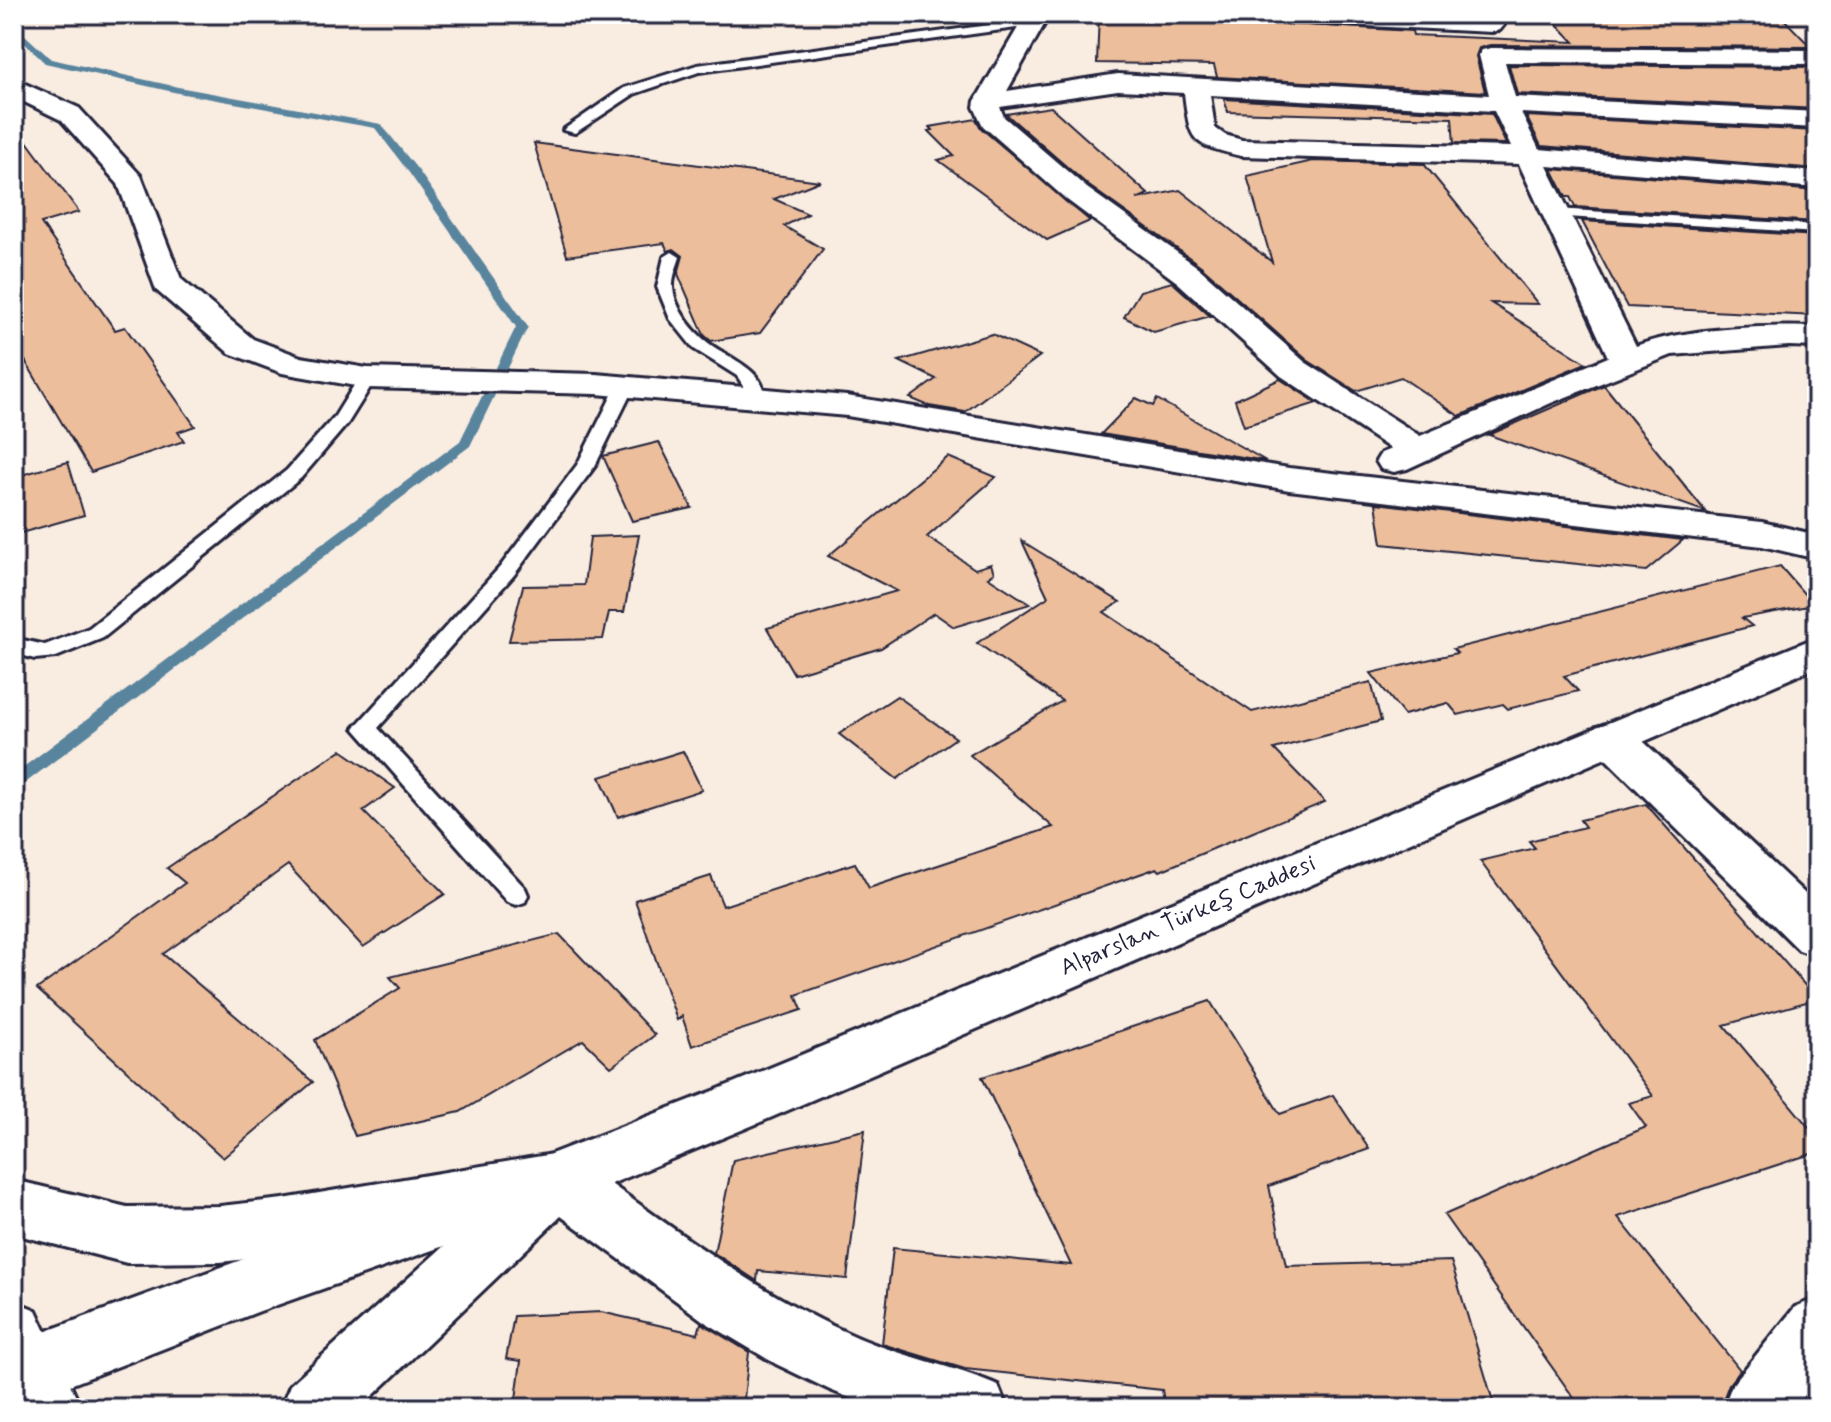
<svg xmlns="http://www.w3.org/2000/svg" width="1831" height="1422" viewBox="0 0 1831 1422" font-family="Mynerve,sans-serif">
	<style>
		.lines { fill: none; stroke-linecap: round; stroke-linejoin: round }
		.stream { fill: #59849d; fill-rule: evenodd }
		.building { fill: #ecbe9c; stroke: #22223b; stroke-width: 2 }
		.lane-casing { stroke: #22223b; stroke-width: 6 }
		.street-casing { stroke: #22223b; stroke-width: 6 }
		.secondary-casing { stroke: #22223b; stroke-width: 6 }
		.highway-casing { stroke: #22223b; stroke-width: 6 }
		.lane { fill: #fff; fill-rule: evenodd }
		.street { fill: #fff; fill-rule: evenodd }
		.secondary { fill: #fff; fill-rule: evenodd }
		.highway { fill: #fff; fill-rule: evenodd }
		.labels { text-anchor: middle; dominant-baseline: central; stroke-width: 7; stroke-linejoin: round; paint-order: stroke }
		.street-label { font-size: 24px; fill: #22223b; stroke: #fff }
	</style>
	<rect width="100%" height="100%" fill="#f9ece1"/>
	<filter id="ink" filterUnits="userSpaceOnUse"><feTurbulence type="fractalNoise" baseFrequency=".0125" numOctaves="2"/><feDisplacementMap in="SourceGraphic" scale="16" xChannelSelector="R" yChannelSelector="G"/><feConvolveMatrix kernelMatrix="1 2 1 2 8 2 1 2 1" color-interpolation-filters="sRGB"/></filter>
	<g filter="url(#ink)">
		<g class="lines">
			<polygon class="stream" points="14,25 51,59 178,87 381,124 418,170 528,327 470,446 20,787 14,789 14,774 460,441 516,327 410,174 375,128 178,93 45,63 14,33"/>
		</g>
		<g class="building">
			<polygon points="1099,14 1185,14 1185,18 1412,31 1413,35 1574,42 1549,16 1779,14 1811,47 1490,45 1479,48 1476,56 1485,92 1217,77 1214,65 1097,63"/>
			<polygon points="1509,65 1817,67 1817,109 1517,94"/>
			<polygon points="1224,99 1492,114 1506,144 1454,143 1452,118 1228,112"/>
			<polygon points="1051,107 1148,194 1137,199 1180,190 1272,262 1247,176 1313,161 1424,164 1538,304 1491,303 1586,363 1459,416 1401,377 1356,391 1307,360 1201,266 1089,186 1006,114"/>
			<polygon points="1526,116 1817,131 1817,169 1541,146"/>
			<polygon points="976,119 981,128 1090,221 1047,240 938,160 954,156 929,131 933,130 930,127"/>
			<polygon points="14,124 79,212 41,223 115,330 125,327 195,426 178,432 184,441 91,472 14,342"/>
			<polygon points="534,143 820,181 774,199 808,214 784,226 823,249 760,333 711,341 704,335 678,274 683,256 674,249 668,251 664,243 567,256"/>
			<polygon points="1552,169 1817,191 1817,222 1575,207 1570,197 1566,197"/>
			<polygon points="1582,221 1817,236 1817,316 1627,307"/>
			<polygon points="1172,282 1210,316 1154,332 1124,317 1140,291"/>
			<polygon points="992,334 1040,356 965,412 929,406 910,398 936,379 899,361"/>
			<polygon points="1280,379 1317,403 1244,426 1235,400"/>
			<polygon points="1604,385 1706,512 1489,435"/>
			<polygon points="1136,398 1153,406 1157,399 1266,461 1101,434"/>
			<polygon points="659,442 692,508 632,521 603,456"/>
			<polygon points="948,457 996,477 927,537 975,569 991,564 994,573 988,577 1030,604 954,627 934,613 881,648 794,674 767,628 897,591 828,556"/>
			<polygon points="68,462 84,515 14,535 14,477"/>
			<polygon points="1376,503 1683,540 1646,571 1382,544"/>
			<polygon points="639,535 624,612 609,612 603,639 509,641 523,586 584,585 590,537"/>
			<polygon points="1022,541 1120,602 1104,612 1252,712 1371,682 1381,721 1274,749 1325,802 1160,871 1157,868 796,995 802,1010 692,1046 682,1016 677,1020 635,900 711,876 723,906 855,863 869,888 1053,827 970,755 1062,701 977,643 1048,597"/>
			<polygon points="1780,566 1814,605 1742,618 1752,626 1564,676 1578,691 1508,709 1503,704 1458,715 1448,703 1404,715 1371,673 1457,653 1453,649"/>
			<polygon points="897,696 956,738 897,779 839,734"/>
			<polygon points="341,750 395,788 363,811 445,894 363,947 288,865 163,954 313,1082 223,1158 37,989 185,883 167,868"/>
			<polygon points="683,751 702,790 618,817 600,777"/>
			<polygon points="1646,804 1817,999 1724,1025 1817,1137 1817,1152 1618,1217 1740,1370 1729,1384 1720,1408 1581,1408 1444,1215 1646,1127 1629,1103 1653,1096 1480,861 1535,848 1529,841 1585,827 1580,820"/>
			<polygon points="559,934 655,1035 611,1067 583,1040 460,1112 355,1136 315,1040 400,988 390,977"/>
			<polygon points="1210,1001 1280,1114 1333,1095 1369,1149 1269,1186 1286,1266 1451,1261 1495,1408 1165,1408 1162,1390 965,1369 882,1344 893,1248 1071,1265 982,1077"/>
			<polygon points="865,1130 847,1279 758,1271 757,1281 714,1253 733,1160"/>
			<polygon points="601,1312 698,1334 701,1323 749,1352 743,1408 537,1408 539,1400 516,1399 521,1361 506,1359 514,1316"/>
		</g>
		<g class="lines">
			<defs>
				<g id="lane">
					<polygon points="1033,19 1039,23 1037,25 699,72 634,94 575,133 563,130 624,88 697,65"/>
					<polygon points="1556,209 1817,225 1817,233 1551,216 1549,213"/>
					<path d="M 672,252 L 680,257 C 677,267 672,277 673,288 C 675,308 691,329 706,341 C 723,356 773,372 762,402 L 750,402 L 745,388 L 737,376 L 694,349 L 670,319 L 657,287 L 664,257 Z"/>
					<polygon points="367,373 376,378 348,423 301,478 103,638 56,657 35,659 14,653 14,638 45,645 89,628 287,470 335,416 361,374"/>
					<polygon points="625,382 634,387 595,466 514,575 378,728 525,888 528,895 525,902 516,905 507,902 354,728 500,567 577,465 616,387"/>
				</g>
				<g id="street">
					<path d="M 1026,14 L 1050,14 L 1007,91 L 1118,74 L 1489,95 L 1479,55 L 1482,50 L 1491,48 L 1817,50 L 1817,64 L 1505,62 L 1515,97 L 1817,112 L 1817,128 L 1521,113 L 1539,149 L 1817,172 L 1817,188 L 1547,166 L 1636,346 C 1683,328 1766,325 1817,327 L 1817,347 L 1789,346 L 1672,355 L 1551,403 L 1407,469 L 1394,472 L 1381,469 L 1376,461 L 1381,453 L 1391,449 L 1281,376 L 1177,282 L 1067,200 L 983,126 L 974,107 L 975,101 ZM 1118,90 L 1184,93 C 1190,144 1192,144 1241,156 L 1519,164 L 1608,357 L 1420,436 L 1305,362 L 1199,268 L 1087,188 L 1004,117 L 1000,107 ZM 1210,95 L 1494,111 L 1511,147 L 1242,140 L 1225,135 L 1215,128 Z"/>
					<polygon points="1252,14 1408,14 1492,18 1500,20 1504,25 1500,30 1492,32 1264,21 1256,19"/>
					<polygon points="14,79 79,108 141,176 181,279 253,339 301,357 367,368 596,374 847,396 1289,468 1762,522 1817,535 1817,559 1762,546 1289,490 847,416 596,394 367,388 282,373 229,353 156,290 118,184 61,120 14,97"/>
					<polygon points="1612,722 1628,727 1817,905 1817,956 1799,950 1596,749 1590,738 1596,727"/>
					<polygon points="1817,1298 1817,1380 1795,1408 1723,1408 1732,1385 1795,1307"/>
				</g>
				<path id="secondary" d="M 1817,637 L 1817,667 L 756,1124 L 611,1184 C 690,1241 769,1299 859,1338 C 904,1357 953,1366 998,1385 L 1007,1408 L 875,1408 L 830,1390 L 776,1364 L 705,1322 L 561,1216 L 360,1408 L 281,1408 L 290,1385 L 444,1246 L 260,1311 L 29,1401 L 14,1395 L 14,1343 L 260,1253 L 455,1187 L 476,1196 L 483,1211 L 501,1195 L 499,1190 L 507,1171 L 716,1090 Z"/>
				<g id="highway">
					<polygon points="559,1153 580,1161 588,1180 580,1199 559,1207 283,1255 220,1262 127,1263 14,1234 14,1180 127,1207 220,1206 283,1199"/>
					<polygon points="14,1301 36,1310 81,1408 16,1408"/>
				</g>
			</defs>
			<use href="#lane" class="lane-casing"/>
			<use href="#street" class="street-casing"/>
			<use href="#secondary" class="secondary-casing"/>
			<use href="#highway" class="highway-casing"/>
			<use href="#lane" class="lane"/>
			<use href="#street" class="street"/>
			<use href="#secondary" class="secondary"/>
			<use href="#highway" class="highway"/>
		</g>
	</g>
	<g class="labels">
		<g class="street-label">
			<text transform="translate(1188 916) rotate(-23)">Alparslan Türkeş Caddesi</text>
		</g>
	</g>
	<rect width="1831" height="1422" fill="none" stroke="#fff" stroke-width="48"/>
	<rect x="24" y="24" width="1783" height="1374" fill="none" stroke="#22223b" stroke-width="3" filter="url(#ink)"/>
</svg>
